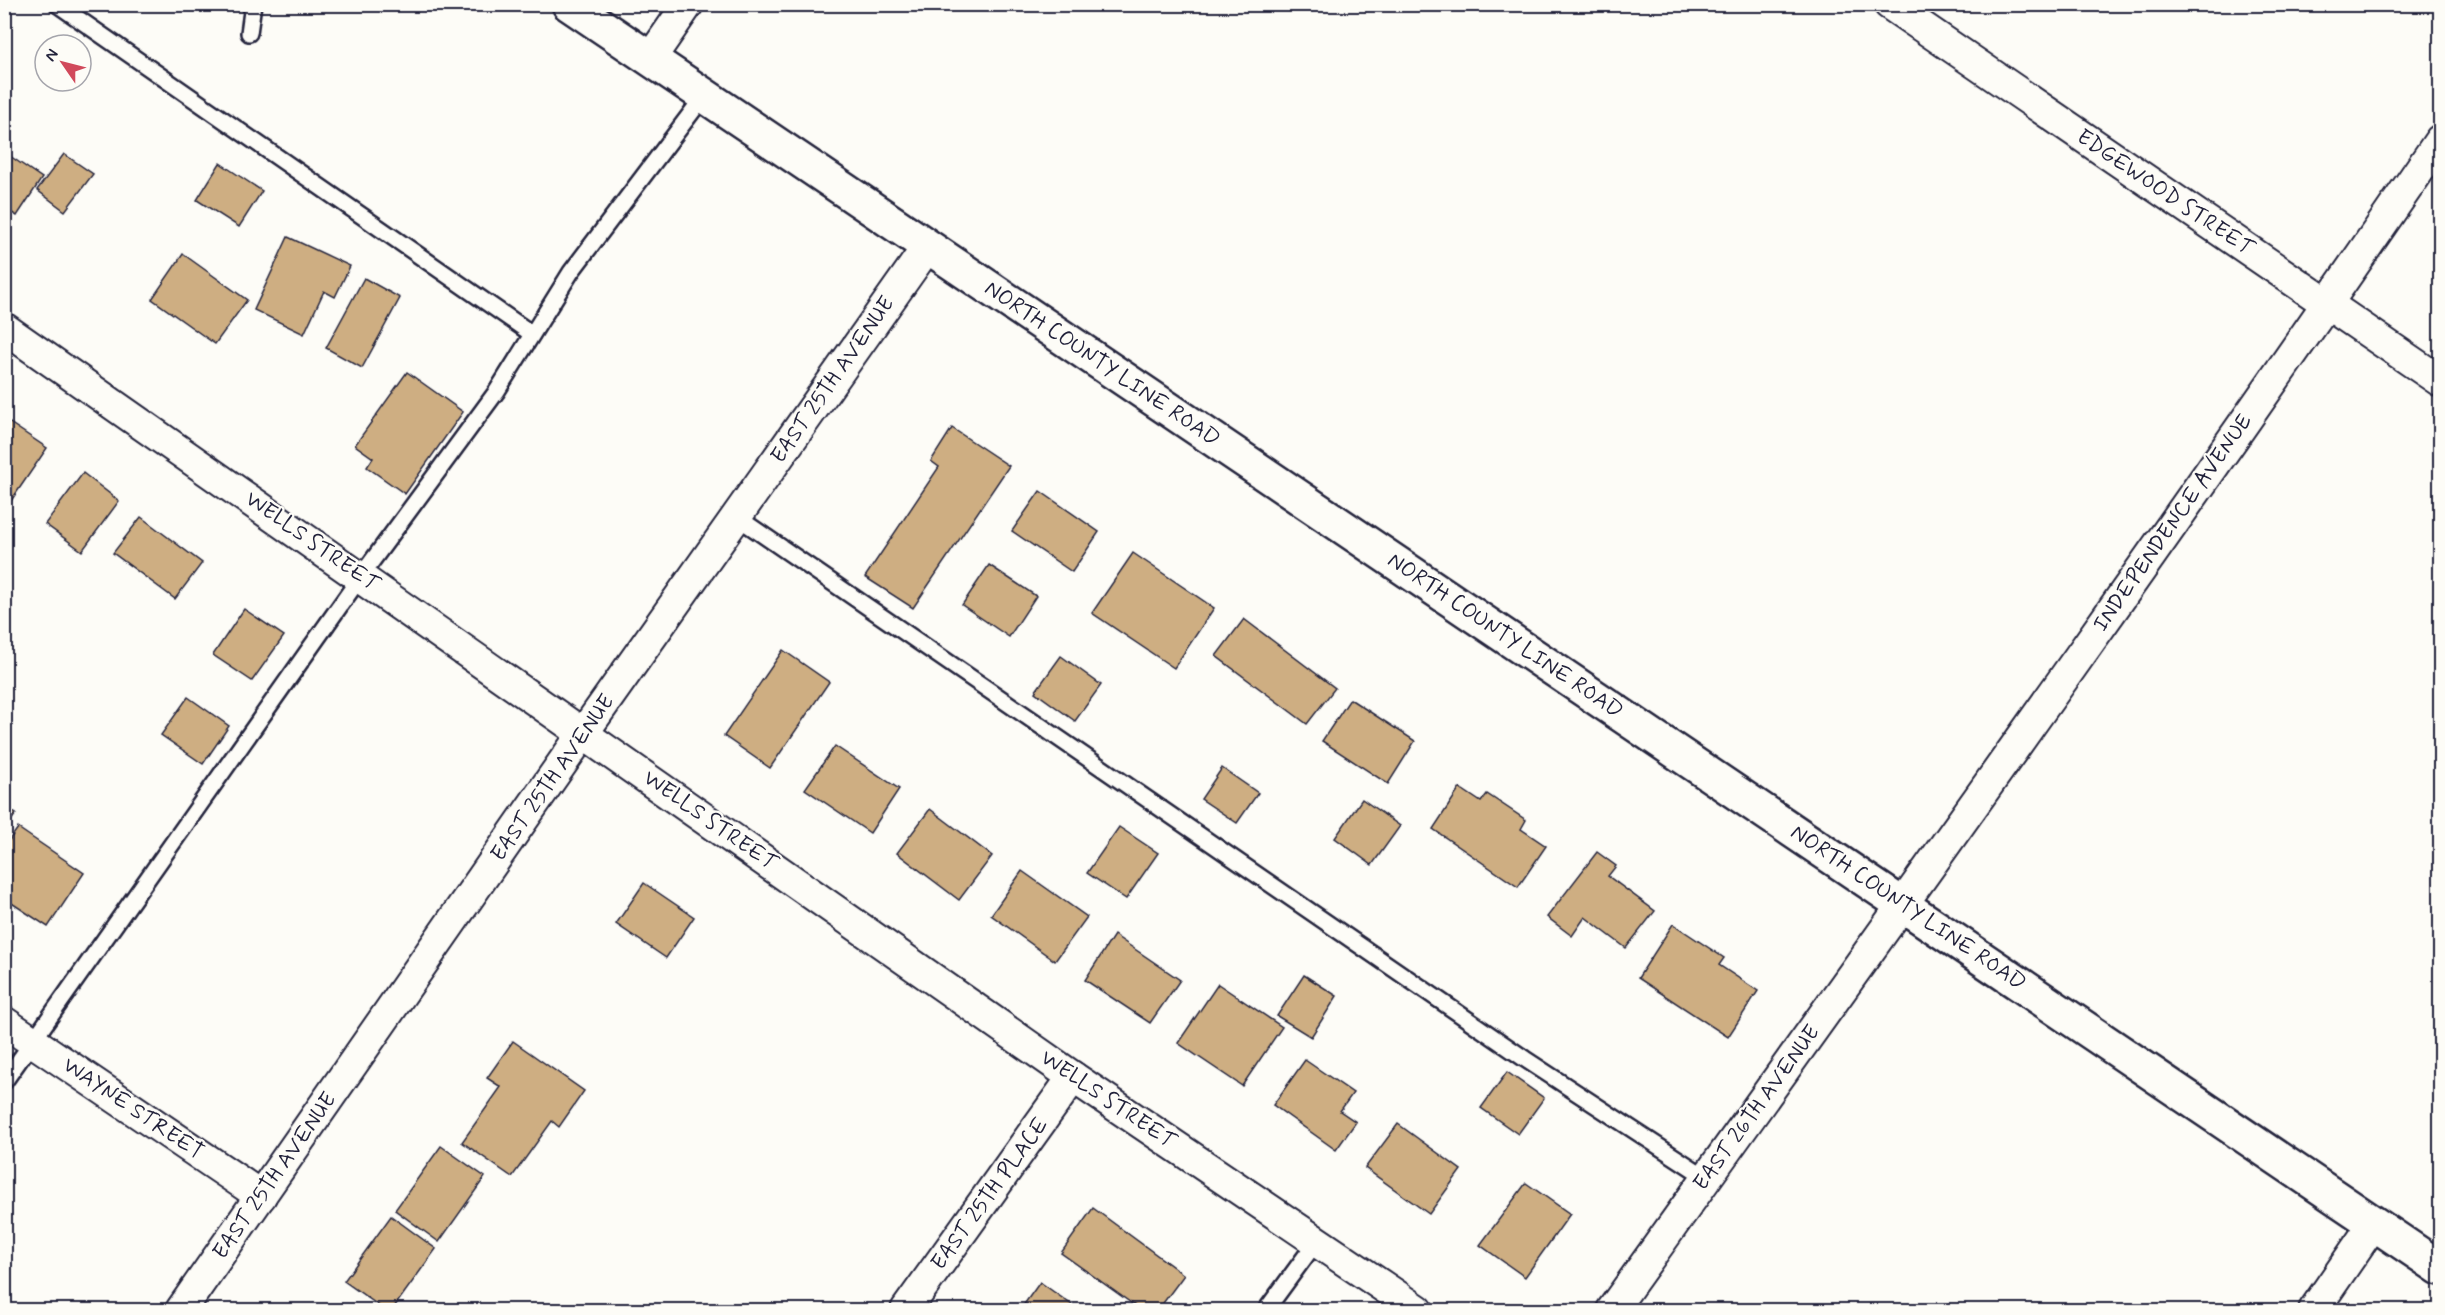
<svg xmlns="http://www.w3.org/2000/svg" width="2445" height="1315" viewBox="0 0 2445 1315" font-family="Mynerve,sans-serif">
	<style>
		.building { fill: #ceae82; stroke: #22223b; stroke-width: 1.5 }
		.lines { fill: none; stroke-linecap: round; stroke-linejoin: round }
		.lane-casing { stroke: #22223b; stroke-width: 20 }
		.street-casing { stroke: #22223b; stroke-width: 34 }
		.secondary-casing { stroke: #22223b; stroke-width: 38 }
		.lane { stroke: #fdfcf7; stroke-width: 15 }
		.street { stroke: #fdfcf7; stroke-width: 30 }
		.secondary { stroke: #fdfcf7; stroke-width: 33 }
		.labels { text-anchor: middle; dominant-baseline: central; stroke-width: 4.5; stroke-linejoin: round; paint-order: stroke }
		.street-label { font-size: 22px; fill: #22223b; stroke: #fdfcf7 }
	</style>
	<rect width="100%" height="100%" fill="#fdfcf7"/>
	<filter id="ink" filterUnits="userSpaceOnUse"><feTurbulence type="fractalNoise" baseFrequency=".0167" numOctaves="2"/><feDisplacementMap in="SourceGraphic" scale="12" xChannelSelector="R" yChannelSelector="G"/><feConvolveMatrix kernelMatrix="1 2 1 2 8 2 1 2 1" color-interpolation-filters="sRGB"/></filter>
	<g filter="url(#ink)">
		<g class="building">
			<polygon points="4,152 42,178 17,216 4,208"/>
			<polygon points="64,154 93,174 65,211 37,190"/>
			<polygon points="220,163 262,191 239,227 197,200"/>
			<polygon points="288,237 350,266 335,297 324,291 304,334 254,310"/>
			<polygon points="183,254 247,300 215,344 152,299"/>
			<polygon points="364,278 400,298 362,368 326,348"/>
			<polygon points="407,372 463,412 405,494 367,467 373,458 355,445"/>
			<polygon points="7,421 47,448 4,511 4,424"/>
			<polygon points="952,428 1009,466 913,608 865,577 939,467 931,461"/>
			<polygon points="83,473 119,501 82,551 45,524"/>
			<polygon points="1040,491 1099,532 1072,572 1012,531"/>
			<polygon points="141,517 202,563 175,599 113,553"/>
			<polygon points="1133,553 1214,608 1174,668 1092,613"/>
			<polygon points="989,565 1036,596 1009,637 962,605"/>
			<polygon points="244,609 284,636 252,681 213,655"/>
			<polygon points="1244,619 1335,688 1307,724 1216,656"/>
			<polygon points="783,650 829,682 770,768 724,736"/>
			<polygon points="1061,656 1101,685 1075,721 1035,692"/>
			<polygon points="188,697 229,726 203,764 161,735"/>
			<polygon points="1350,699 1415,741 1388,784 1322,741"/>
			<polygon points="835,746 899,789 870,833 805,789"/>
			<polygon points="1222,768 1258,793 1237,823 1201,799"/>
			<polygon points="1460,788 1481,802 1487,794 1526,820 1521,829 1546,846 1518,887 1433,829"/>
			<polygon points="1362,799 1400,826 1372,865 1335,838"/>
			<polygon points="4,806 16,814 4,830"/>
			<polygon points="930,809 992,856 959,900 897,853"/>
			<polygon points="1119,827 1158,853 1126,899 1087,873"/>
			<polygon points="18,828 84,873 48,927 4,898 4,847"/>
			<polygon points="1597,852 1616,866 1608,876 1655,911 1626,948 1585,917 1572,936 1547,917"/>
			<polygon points="1022,871 1087,917 1055,961 991,915"/>
			<polygon points="644,883 694,917 666,958 616,924"/>
			<polygon points="1673,924 1724,958 1719,965 1758,991 1728,1037 1638,978"/>
			<polygon points="1114,935 1180,980 1150,1023 1085,980"/>
			<polygon points="1304,975 1337,996 1311,1037 1277,1016"/>
			<polygon points="1218,984 1282,1027 1242,1086 1178,1043"/>
			<polygon points="513,1041 584,1091 559,1127 552,1121 512,1177 462,1142 501,1087 487,1078"/>
			<polygon points="1305,1060 1353,1093 1340,1111 1356,1122 1336,1150 1273,1105"/>
			<polygon points="1507,1072 1544,1098 1518,1134 1481,1108"/>
			<polygon points="1398,1124 1461,1170 1429,1214 1365,1168"/>
			<polygon points="441,1146 485,1177 439,1242 395,1210"/>
			<polygon points="1526,1183 1570,1214 1525,1277 1480,1245"/>
			<polygon points="1093,1208 1184,1275 1158,1310 1141,1310 1061,1253"/>
			<polygon points="391,1216 436,1249 392,1310 385,1310 344,1281"/>
			<polygon points="1040,1282 1079,1310 1020,1310"/>
		</g>
		<g class="lines">
			<defs>
				<g id="lane">
					<polyline points="57,4 532,334"/>
					<polyline points="249,33 253,4"/>
					<polyline points="737,517 1525,1059 1707,1178"/>
					<polyline points="4,1082 361,576 497,391 571,272 704,96"/>
					<polyline points="1266,1310 1316,1242"/>
				</g>
				<g id="street">
					<polyline points="1889,4 2440,381"/>
					<polyline points="650,59 688,4"/>
					<polyline points="4,328 1073,1077 1418,1310"/>
					<polyline points="4,1022 261,1196"/>
					<polyline points="181,1310 584,732 928,246"/>
					<polyline points="906,1310 1073,1077"/>
					<path d="M 1612,1310 C 1890,922 2170,534 2440,140"/>
					<polyline points="2314,1310 2374,1223"/>
				</g>
				<polyline id="secondary" points="569,4 2440,1268"/>
			</defs>
			<use href="#lane" class="lane-casing"/>
			<use href="#street" class="street-casing"/>
			<use href="#secondary" class="secondary-casing"/>
			<use href="#lane" class="lane"/>
			<use href="#street" class="street"/>
			<use href="#secondary" class="secondary"/>
		</g>
	</g>
	<g class="labels">
		<g class="street-label">
			<text transform="translate(2165 193) rotate(34)">EDGEWOOD STREET</text>
			<text transform="translate(1102 364) rotate(34)">NORTH COUNTY LINE ROAD</text>
			<text transform="translate(833 380) rotate(-55)">EAST 25TH AVENUE</text>
			<text transform="translate(2173 523) rotate(-55)">INDEPENDENCE AVENUE</text>
			<text transform="translate(312 542) rotate(35)">WELLS STREET</text>
			<text transform="translate(1505 636) rotate(34)">NORTH COUNTY LINE ROAD</text>
			<text transform="translate(553 778) rotate(-55)">EAST 25TH AVENUE</text>
			<text transform="translate(710 821) rotate(35)">WELLS STREET</text>
			<text transform="translate(1908 908) rotate(34)">NORTH COUNTY LINE ROAD</text>
			<text transform="translate(1108 1100) rotate(34)">WELLS STREET</text>
			<text transform="translate(1757 1108) rotate(-54)">EAST 26TH AVENUE</text>
			<text transform="translate(133 1109) rotate(34)">WAYNE STREET</text>
			<text transform="translate(275 1176) rotate(-55)">EAST 25TH AVENUE</text>
			<text transform="translate(990 1194) rotate(-54)">EAST 25TH PLACE</text>
		</g>
	</g>
	<rect width="2445" height="1315" fill="none" stroke="#fdfcf7" stroke-width="24"/>
	<rect x="12" y="12" width="2421" height="1291" fill="none" stroke="#22223b" stroke-width="2" filter="url(#ink)"/>
	<g transform="translate(63 63) rotate(305)"><circle r="28" fill="#fdfcf7" stroke="#a5a5ac" stroke-width="1.5"/>
	<path d="M0-4.5L10 22L0 15L-10 22Z" fill="#d1495b"/>
	<text y="-9" font-size="16" font-weight="bold" text-anchor="middle" fill="#22223b">N</text>
	</g>
</svg>
